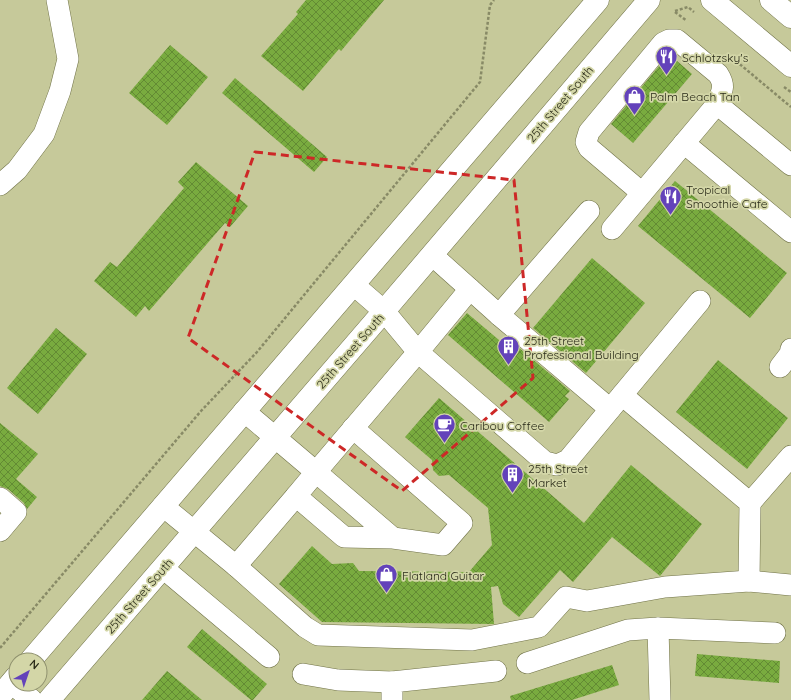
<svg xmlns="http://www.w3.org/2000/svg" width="791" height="700" viewBox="0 0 791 700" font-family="Quicksand,sans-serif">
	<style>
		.building { fill: url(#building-cross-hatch) }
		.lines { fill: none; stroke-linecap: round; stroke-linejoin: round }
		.minor-casing { stroke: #707247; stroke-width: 22 }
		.major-casing { stroke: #707247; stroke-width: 23 }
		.path { stroke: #888a66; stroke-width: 2.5; stroke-dasharray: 3 2; stroke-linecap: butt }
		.minor { stroke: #fff; stroke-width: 21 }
		.major { stroke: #fff; stroke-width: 22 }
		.marked { fill: none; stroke: #cd2827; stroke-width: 3; stroke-dasharray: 8 5; stroke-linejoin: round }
		.labels { text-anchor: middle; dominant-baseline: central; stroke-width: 3.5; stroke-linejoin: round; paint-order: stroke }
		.poi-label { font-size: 12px; fill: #292a18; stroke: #d3d6a7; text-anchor: start }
		.street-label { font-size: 12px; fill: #292a18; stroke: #d3d6a7 }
	</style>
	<defs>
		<pattern id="building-cross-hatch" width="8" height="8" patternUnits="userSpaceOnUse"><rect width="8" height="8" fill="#79ab3f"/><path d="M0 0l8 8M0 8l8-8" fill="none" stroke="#638b34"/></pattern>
	</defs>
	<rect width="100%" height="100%" fill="#c6c99a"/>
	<g class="building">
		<polygon points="306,0 384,0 341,51 339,49 303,91 261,56 298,14 296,12"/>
		<polygon points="170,45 208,77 167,125 129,93"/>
		<polygon points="669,54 692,74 633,143 611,124"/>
		<polygon points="235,78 327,157 314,172 222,93"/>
		<polygon points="196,162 248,206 230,227 225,223 149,311 145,306 136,317 94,281 110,262 117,267 184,188 178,182"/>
		<polygon points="675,181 787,273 750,318 638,226"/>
		<polygon points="592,258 645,303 586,373 533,328"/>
		<polygon points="467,313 512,351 517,346 570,391 565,396 569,399 549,422 448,335"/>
		<polygon points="56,328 87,354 38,414 7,388"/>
		<polygon points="718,360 788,418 747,469 676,412"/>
		<polygon points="439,398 584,523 631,465 702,524 660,576 612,537 573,582 560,570 519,617 503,604 498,586 491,587 494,624 322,622 279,584 312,546 332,564 353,563 359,571 469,572 492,545 488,508 449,475 439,476 433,470 432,460 405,437"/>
		<polygon points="0,423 38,454 16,479 37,497 27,509 24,503 8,489 0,486"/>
		<polygon points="202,629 267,684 253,700 251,700 187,647"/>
		<polygon points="697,654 780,661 779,683 695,676"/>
		<polygon points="612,665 619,685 572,700 511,700 510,696"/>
		<polygon points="167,671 202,700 142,700"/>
	</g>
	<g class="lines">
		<defs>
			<g id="minor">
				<polyline points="684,143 791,232"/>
				<polyline points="0,185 17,170 44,134 60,91 68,59 57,0"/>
				<path d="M 642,193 L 589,148 L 586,142 L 589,132 L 663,43 L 669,40 L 677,40 L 718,74 C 726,86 722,91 717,104"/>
				<polyline points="612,229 717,104 791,165"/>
				<polyline points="432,255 499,315 610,409"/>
				<polyline points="470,289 418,352 545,462 557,465 568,460 700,301"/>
				<polyline points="499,315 589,211"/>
				<polyline points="780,367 790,354 791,349"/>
				<polyline points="622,395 750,503 749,581"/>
				<polyline points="244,411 316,472 418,352 384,311 354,285"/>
				<polyline points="353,428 462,523 443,545 393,538 316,472 296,496 344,537 393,538"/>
				<polyline points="0,498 16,512 0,531"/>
				<polyline points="750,503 791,456"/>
				<polyline points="163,506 236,566 305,627 318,635 472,640 539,627 566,597 587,601 665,587 749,581 791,585"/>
				<polyline points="236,566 296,496"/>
				<polyline points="163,568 269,657"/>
				<polyline points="527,663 628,630 658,628"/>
				<polyline points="303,674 338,680 392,682"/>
				<polyline points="11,683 32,700"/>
				<polyline points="392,700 392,682 496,671"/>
				<polyline points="660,700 658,628 775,633"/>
			</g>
			<g id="major">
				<polyline points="712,0 791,66"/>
				<polyline points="771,0 791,17"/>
				<polyline points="31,660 598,0"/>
				<polyline points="0,696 16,677"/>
				<polyline points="49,700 384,311 649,0"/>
			</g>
		</defs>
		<use href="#minor" class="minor-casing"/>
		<use href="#major" class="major-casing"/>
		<g class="path">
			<polyline points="675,11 688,7 694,12"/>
			<polyline points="675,12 687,21"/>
			<polyline points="736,61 791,107"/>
			<polyline points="784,87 791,92"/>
			<polyline points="0,648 201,411 257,352 480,82 490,5 494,0"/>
		</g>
		<use href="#minor" class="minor"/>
		<use href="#major" class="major"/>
	</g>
	<path class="marked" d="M 255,152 L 514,180 L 533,378 L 402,491 L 188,338 Z"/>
	<defs>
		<symbol id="restaurant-pin" viewBox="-11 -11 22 30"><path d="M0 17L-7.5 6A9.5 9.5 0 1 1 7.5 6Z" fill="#6342ba" stroke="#d3d6a7"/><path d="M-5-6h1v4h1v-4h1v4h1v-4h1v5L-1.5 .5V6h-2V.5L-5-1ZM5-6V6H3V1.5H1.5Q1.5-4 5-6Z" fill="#fff"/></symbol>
		<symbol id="shop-pin" viewBox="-11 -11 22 30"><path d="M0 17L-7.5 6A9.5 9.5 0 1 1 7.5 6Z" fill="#6342ba" stroke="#d3d6a7"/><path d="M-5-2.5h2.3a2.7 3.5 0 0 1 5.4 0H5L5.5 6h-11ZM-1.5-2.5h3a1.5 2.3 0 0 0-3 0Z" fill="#fff"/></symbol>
		<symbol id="building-pin" viewBox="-11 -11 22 30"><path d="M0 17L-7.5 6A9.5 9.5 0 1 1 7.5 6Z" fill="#6342ba" stroke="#d3d6a7"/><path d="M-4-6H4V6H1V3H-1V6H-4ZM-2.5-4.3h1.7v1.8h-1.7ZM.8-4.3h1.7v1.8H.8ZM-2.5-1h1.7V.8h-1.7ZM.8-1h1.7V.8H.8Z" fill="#fff"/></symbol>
		<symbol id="cafe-pin" viewBox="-11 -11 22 30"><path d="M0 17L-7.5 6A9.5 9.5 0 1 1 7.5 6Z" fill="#6342ba" stroke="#d3d6a7"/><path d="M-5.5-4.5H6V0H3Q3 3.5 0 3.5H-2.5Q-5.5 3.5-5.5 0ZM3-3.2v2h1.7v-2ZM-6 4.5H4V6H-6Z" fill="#fff"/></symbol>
	</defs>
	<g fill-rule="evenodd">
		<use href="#restaurant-pin" x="654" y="44" width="25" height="34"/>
		<use href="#shop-pin" x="622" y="84" width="25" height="34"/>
		<use href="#restaurant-pin" x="658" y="184" width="25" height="34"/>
		<use href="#building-pin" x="496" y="334" width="25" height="34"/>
		<use href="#cafe-pin" x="432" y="412" width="25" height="34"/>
		<use href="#building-pin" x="500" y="462" width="25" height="34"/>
		<use href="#shop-pin" x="374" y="562" width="25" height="34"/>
	</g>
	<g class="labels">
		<g class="poi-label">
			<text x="682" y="57">Schlotzsky's</text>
			<text x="650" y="96">Palm Beach Tan</text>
			<text x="686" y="189">Tropical<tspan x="686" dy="14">Smoothie Cafe</tspan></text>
			<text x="524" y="340">25th Street<tspan x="524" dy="14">Professional Building</tspan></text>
			<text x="460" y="425">Caribou Coffee</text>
			<text x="528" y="468">25th Street<tspan x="528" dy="14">Market</tspan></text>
			<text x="402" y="575">Flatland Guitar</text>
		</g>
		<g class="street-label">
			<text transform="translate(560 104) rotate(-50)">25th Street South</text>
			<text transform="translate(350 351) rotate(-49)">25th Street South</text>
			<text transform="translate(139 596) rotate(-49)">25th Street South</text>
		</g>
	</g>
	<g transform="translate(28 672) rotate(40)"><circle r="19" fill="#d3d6a7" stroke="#8f916e"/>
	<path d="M0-3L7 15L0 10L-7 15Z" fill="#6342ba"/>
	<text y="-6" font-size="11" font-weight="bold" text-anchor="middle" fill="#292a18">N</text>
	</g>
</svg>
